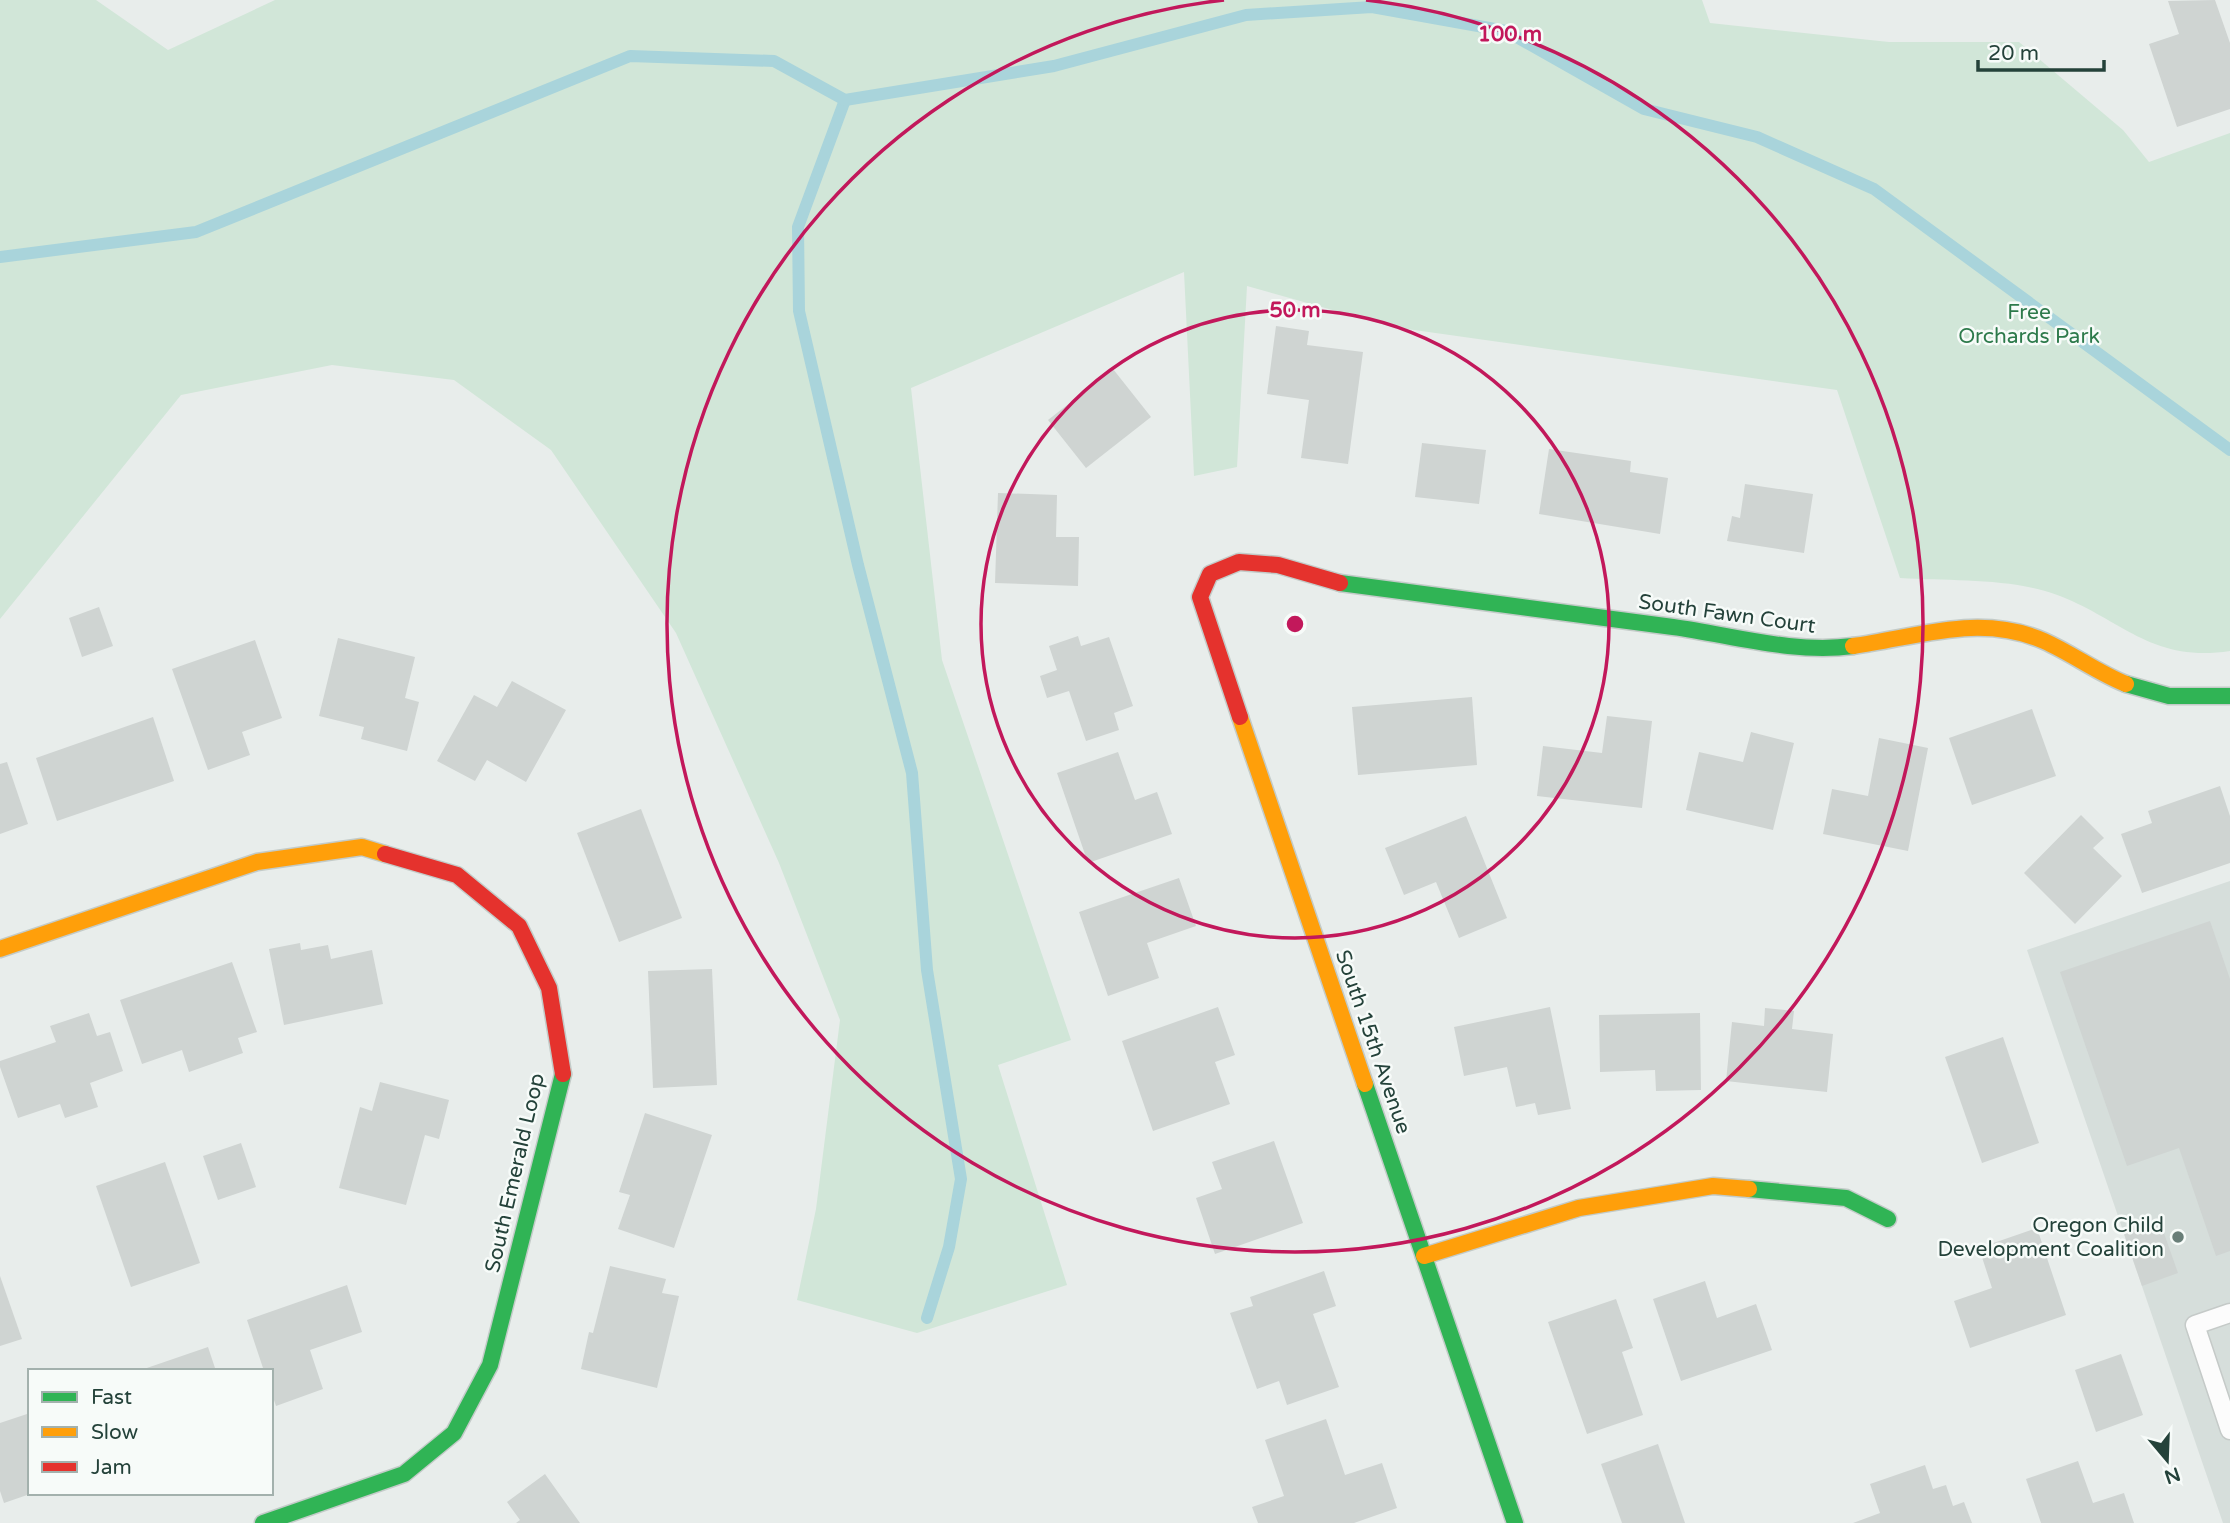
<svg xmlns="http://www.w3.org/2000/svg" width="2230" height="1523" viewBox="0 0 2230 1523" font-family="'Varela Round',sans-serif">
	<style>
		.built { fill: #d6dedb }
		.green { fill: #d1e6d8 }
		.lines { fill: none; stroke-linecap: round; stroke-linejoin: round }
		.stream { stroke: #a9d4db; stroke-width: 12 }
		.building { fill: #cfd4d2 }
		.lane-casing { stroke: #c5cac8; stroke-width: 21 }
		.fast-casing { stroke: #c3cbc8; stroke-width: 19 }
		.slow-casing { stroke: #c3cbc8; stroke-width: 19 }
		.jam-casing { stroke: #c3cbc8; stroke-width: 19 }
		.lane { stroke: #fcfcfc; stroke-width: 18 }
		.fast { stroke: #30b455; stroke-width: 16 }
		.slow { stroke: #ff9f0a; stroke-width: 16 }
		.jam { stroke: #e5322d; stroke-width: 16 }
		.ring { fill: none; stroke: #c2185b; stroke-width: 3.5 }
		.poi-dot { fill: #697e78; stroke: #f7fbf9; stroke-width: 2.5 }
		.labels { text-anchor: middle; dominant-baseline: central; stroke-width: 5; stroke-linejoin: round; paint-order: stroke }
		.park-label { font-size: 21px; fill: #2d7a4b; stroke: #f7fbf9 }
		.street-label { font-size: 21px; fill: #24423a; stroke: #f7fbf9 }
		.poi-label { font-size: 21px; fill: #24423a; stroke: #f7fbf9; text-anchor: end }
		.centre { fill: #c2185b; stroke: #f7fbf9; stroke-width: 3.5 }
		.ring-label { font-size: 21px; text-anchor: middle; font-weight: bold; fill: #c2185b; stroke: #f7fbf9; stroke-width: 5; stroke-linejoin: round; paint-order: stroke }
	</style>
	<rect width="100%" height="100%" fill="#e8edeb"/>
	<polygon class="built" points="2230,881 2230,1523 2223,1523 2027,950"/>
	<path class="green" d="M 0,0 L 96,0 L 168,50 L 275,0 L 1702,0 L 1710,23 L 1889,42 L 2019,42 L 2123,130 L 2149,162 L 2230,133 L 2230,651 C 2146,664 2116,612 2045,591 C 1999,578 1947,581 1900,578 L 1837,390 L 1393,327 L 1247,286 L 1237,467 L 1194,476 L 1184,272 L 911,388 L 942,660 L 1071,1040 L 998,1065 L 1067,1285 L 917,1333 L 797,1300 L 816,1209 L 840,1020 L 779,863 L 676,633 L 551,450 L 454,380 L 332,365 L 181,395 L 0,619 Z"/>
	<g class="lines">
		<g class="stream">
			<polyline points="845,100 798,227 799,311 858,565 912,773 927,970 961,1179 949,1247 927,1318"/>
			<polyline points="0,257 196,232 630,56 774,61 845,100 1054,66 1246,15 1372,7 1506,31 1644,109 1757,137 1874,189 2230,450"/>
		</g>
	</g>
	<g class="building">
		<polygon points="2215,0 2230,43 2230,109 2177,127 2149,44 2179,34 2168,1"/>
		<polygon points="1276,326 1309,331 1307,345 1363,352 1348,464 1301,458 1309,400 1267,394"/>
		<polygon points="1113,369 1151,417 1086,468 1048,420"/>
		<polygon points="1422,443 1486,450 1479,504 1415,497"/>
		<polygon points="1549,449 1631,461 1630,472 1668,478 1660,534 1539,514"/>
		<polygon points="1745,484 1813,494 1804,553 1727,541 1732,516 1740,518"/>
		<polygon points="998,493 1057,495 1056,537 1079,537 1078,586 995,583"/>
		<polygon points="99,607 113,646 82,657 69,618"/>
		<polygon points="1078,636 1081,646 1109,637 1133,706 1114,713 1119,730 1086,741 1069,691 1047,698 1040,676 1057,670 1049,646"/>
		<polygon points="338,638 415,657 405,698 419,702 407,751 361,739 364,727 319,716"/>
		<polygon points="255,640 282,718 242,732 250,755 208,770 172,669"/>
		<polygon points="512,681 566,710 526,782 487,760 475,781 437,761 474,695 497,707"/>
		<polygon points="1472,697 1477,765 1358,775 1352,707"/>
		<polygon points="2032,709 2056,776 1972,805 1949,738"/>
		<polygon points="1607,716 1652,721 1642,808 1537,796 1543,746 1602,753"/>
		<polygon points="153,717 174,781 57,821 36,758"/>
		<polygon points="1751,732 1794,743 1773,830 1686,810 1699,752 1743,762"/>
		<polygon points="1879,738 1928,748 1908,851 1823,834 1832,789 1868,796"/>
		<polygon points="1118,752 1135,800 1157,792 1172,834 1088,863 1057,773"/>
		<polygon points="7,762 28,824 0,834 0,764"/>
		<polygon points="2220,786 2230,816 2230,863 2142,893 2121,834 2152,823 2148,811"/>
		<polygon points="641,809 682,918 619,942 577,833"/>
		<polygon points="2081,815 2104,838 2093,848 2122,876 2075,924 2024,873"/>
		<polygon points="1466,816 1507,918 1459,938 1436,882 1404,895 1385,848"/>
		<polygon points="1179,878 1196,926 1147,943 1159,978 1108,996 1079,912"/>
		<polygon points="2210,921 2230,979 2230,1251 2216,1256 2179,1148 2127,1166 2060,972"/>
		<polygon points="300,943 301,950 328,945 331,959 372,950 383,1004 284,1025 269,949"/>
		<polygon points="232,962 257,1032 238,1038 243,1053 189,1072 182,1050 142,1064 120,1000"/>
		<polygon points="712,969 717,1085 653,1088 648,971"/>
		<polygon points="1218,1007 1235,1055 1215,1062 1230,1104 1153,1131 1122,1041"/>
		<polygon points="1550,1007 1571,1109 1538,1115 1535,1103 1516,1107 1507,1067 1464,1076 1454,1027"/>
		<polygon points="1765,1008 1794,1011 1792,1029 1833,1034 1827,1092 1726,1081 1732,1022 1764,1026"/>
		<polygon points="89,1013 97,1036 110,1032 123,1071 90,1083 98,1107 65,1118 60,1104 18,1118 0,1067 0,1061 56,1042 50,1026"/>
		<polygon points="1700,1013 1701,1090 1656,1091 1655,1070 1600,1072 1599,1015"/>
		<polygon points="2003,1037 2039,1143 1982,1163 1945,1057"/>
		<polygon points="380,1082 449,1100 439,1139 425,1135 406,1205 339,1188 360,1107 372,1111"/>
		<polygon points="645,1113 712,1135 674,1248 618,1229 630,1195 619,1192"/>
		<polygon points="1274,1141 1303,1223 1215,1254 1196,1198 1222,1189 1212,1162"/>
		<polygon points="241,1143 256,1187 218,1200 203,1156"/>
		<polygon points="165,1162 200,1263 131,1287 96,1186"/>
		<polygon points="2159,1219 2178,1273 2142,1286 2123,1231"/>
		<polygon points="2037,1228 2066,1315 1970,1348 1954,1301 1992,1288 1979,1248"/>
		<polygon points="610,1266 666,1279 662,1293 679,1296 657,1388 581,1369 589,1332 593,1333"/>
		<polygon points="1324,1271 1336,1306 1313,1314 1339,1387 1287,1405 1279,1381 1257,1389 1230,1313 1253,1306 1250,1297"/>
		<polygon points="0,1276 22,1339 0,1346"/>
		<polygon points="1705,1281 1717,1318 1756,1304 1772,1350 1681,1381 1653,1299"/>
		<polygon points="347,1285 362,1332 310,1350 323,1389 276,1406 271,1391 271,1371 264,1371 247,1320"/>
		<polygon points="1616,1299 1633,1348 1622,1352 1643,1415 1587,1434 1548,1322"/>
		<polygon points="208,1347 216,1371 141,1371 141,1370"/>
		<polygon points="2121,1354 2143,1415 2096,1432 2075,1370"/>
		<polygon points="30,1413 30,1494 4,1503 0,1491 0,1423"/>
		<polygon points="1326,1419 1345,1475 1382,1463 1397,1508 1354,1523 1258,1523 1252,1507 1284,1496 1265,1440"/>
		<polygon points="1658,1444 1685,1523 1622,1523 1601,1464"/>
		<polygon points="2078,1461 2093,1503 2124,1493 2134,1523 2041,1523 2026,1479"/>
		<polygon points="1925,1465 1933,1489 1946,1485 1953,1506 1964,1502 1972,1523 1853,1523 1880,1513 1870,1484"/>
		<polygon points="545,1474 580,1523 516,1523 520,1520 507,1502"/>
	</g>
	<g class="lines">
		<defs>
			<polyline id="lane" points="2230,1313 2195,1325 2230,1430"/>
			<g id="fast">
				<path d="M 1340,583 C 1451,598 1562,612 1673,627 C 1732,635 1793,654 1853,646"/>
				<polyline points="2126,684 2169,696 2230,696"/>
				<polyline points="1365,1084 1515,1523"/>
				<polyline points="1749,1189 1846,1198 1888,1219"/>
				<polyline points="263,1523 404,1474 454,1433 490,1365 563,1074"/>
			</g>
			<g id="slow">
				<path d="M 1853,646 C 1918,637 1980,613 2044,641 C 2073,654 2098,673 2126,684"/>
				<polyline points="1240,717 1365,1084"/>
				<polyline points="0,949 257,862 362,847 385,854"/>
				<polyline points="1424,1256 1579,1208 1713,1186 1749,1189"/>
			</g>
			<g id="jam">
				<polyline points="1240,717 1200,597 1210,574 1239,562 1278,565 1340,583"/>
				<polyline points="385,854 457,875 519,926 549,988 563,1074"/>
			</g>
		</defs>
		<use href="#lane" class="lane-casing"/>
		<use href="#fast" class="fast-casing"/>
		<use href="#slow" class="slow-casing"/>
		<use href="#jam" class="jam-casing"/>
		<use href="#lane" class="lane"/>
		<use href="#fast" class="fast"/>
		<use href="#slow" class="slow"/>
		<use href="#jam" class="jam"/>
	</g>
	<g class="ring">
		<circle cx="1295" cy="624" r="314"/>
		<path d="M1366 0A628 628 0 1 1 1224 0"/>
	</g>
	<circle class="poi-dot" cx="2178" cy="1237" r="7"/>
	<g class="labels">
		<g class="park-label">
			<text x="2029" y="312">Free<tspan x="2029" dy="24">Orchards Park</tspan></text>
		</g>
		<g class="street-label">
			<text transform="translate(1727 614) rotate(8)">South Fawn Court</text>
			<text transform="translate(1373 1042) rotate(71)">South 15th Avenue</text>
			<text transform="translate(515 1173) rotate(-77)">South Emerald Loop</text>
		</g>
		<g class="poi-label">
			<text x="2164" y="1225">Oregon Child<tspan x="2164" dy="24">Development Coalition</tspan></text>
		</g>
	</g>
	<circle cx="1295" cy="624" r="10" class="centre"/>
	<g class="ring-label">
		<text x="1510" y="41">100 m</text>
		<text x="1295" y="317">50 m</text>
	</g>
	<rect x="28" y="1369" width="245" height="126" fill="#f7fbf9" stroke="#a3b1ad" stroke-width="2"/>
	<rect x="42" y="1392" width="35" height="10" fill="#30b455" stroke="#a3b1ad" stroke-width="2"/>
	<text x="91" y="1404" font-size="21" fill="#24423a">Fast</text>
	<rect x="42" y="1427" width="35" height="10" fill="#ff9f0a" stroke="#a3b1ad" stroke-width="2"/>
	<text x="91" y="1439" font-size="21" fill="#24423a">Slow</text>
	<rect x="42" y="1462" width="35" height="10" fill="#e5322d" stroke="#a3b1ad" stroke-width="2"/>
	<text x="91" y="1474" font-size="21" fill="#24423a">Jam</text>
	<g transform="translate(2167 1460) rotate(161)" stroke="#f7fbf9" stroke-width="5" paint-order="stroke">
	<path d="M0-5L12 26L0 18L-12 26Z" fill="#24423a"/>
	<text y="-10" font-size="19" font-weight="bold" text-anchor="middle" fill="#24423a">N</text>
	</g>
	<path d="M1978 60v10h126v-10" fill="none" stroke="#24423a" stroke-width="3.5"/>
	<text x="1988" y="60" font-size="21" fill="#24423a" stroke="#f7fbf9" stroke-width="5" paint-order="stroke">20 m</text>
</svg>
